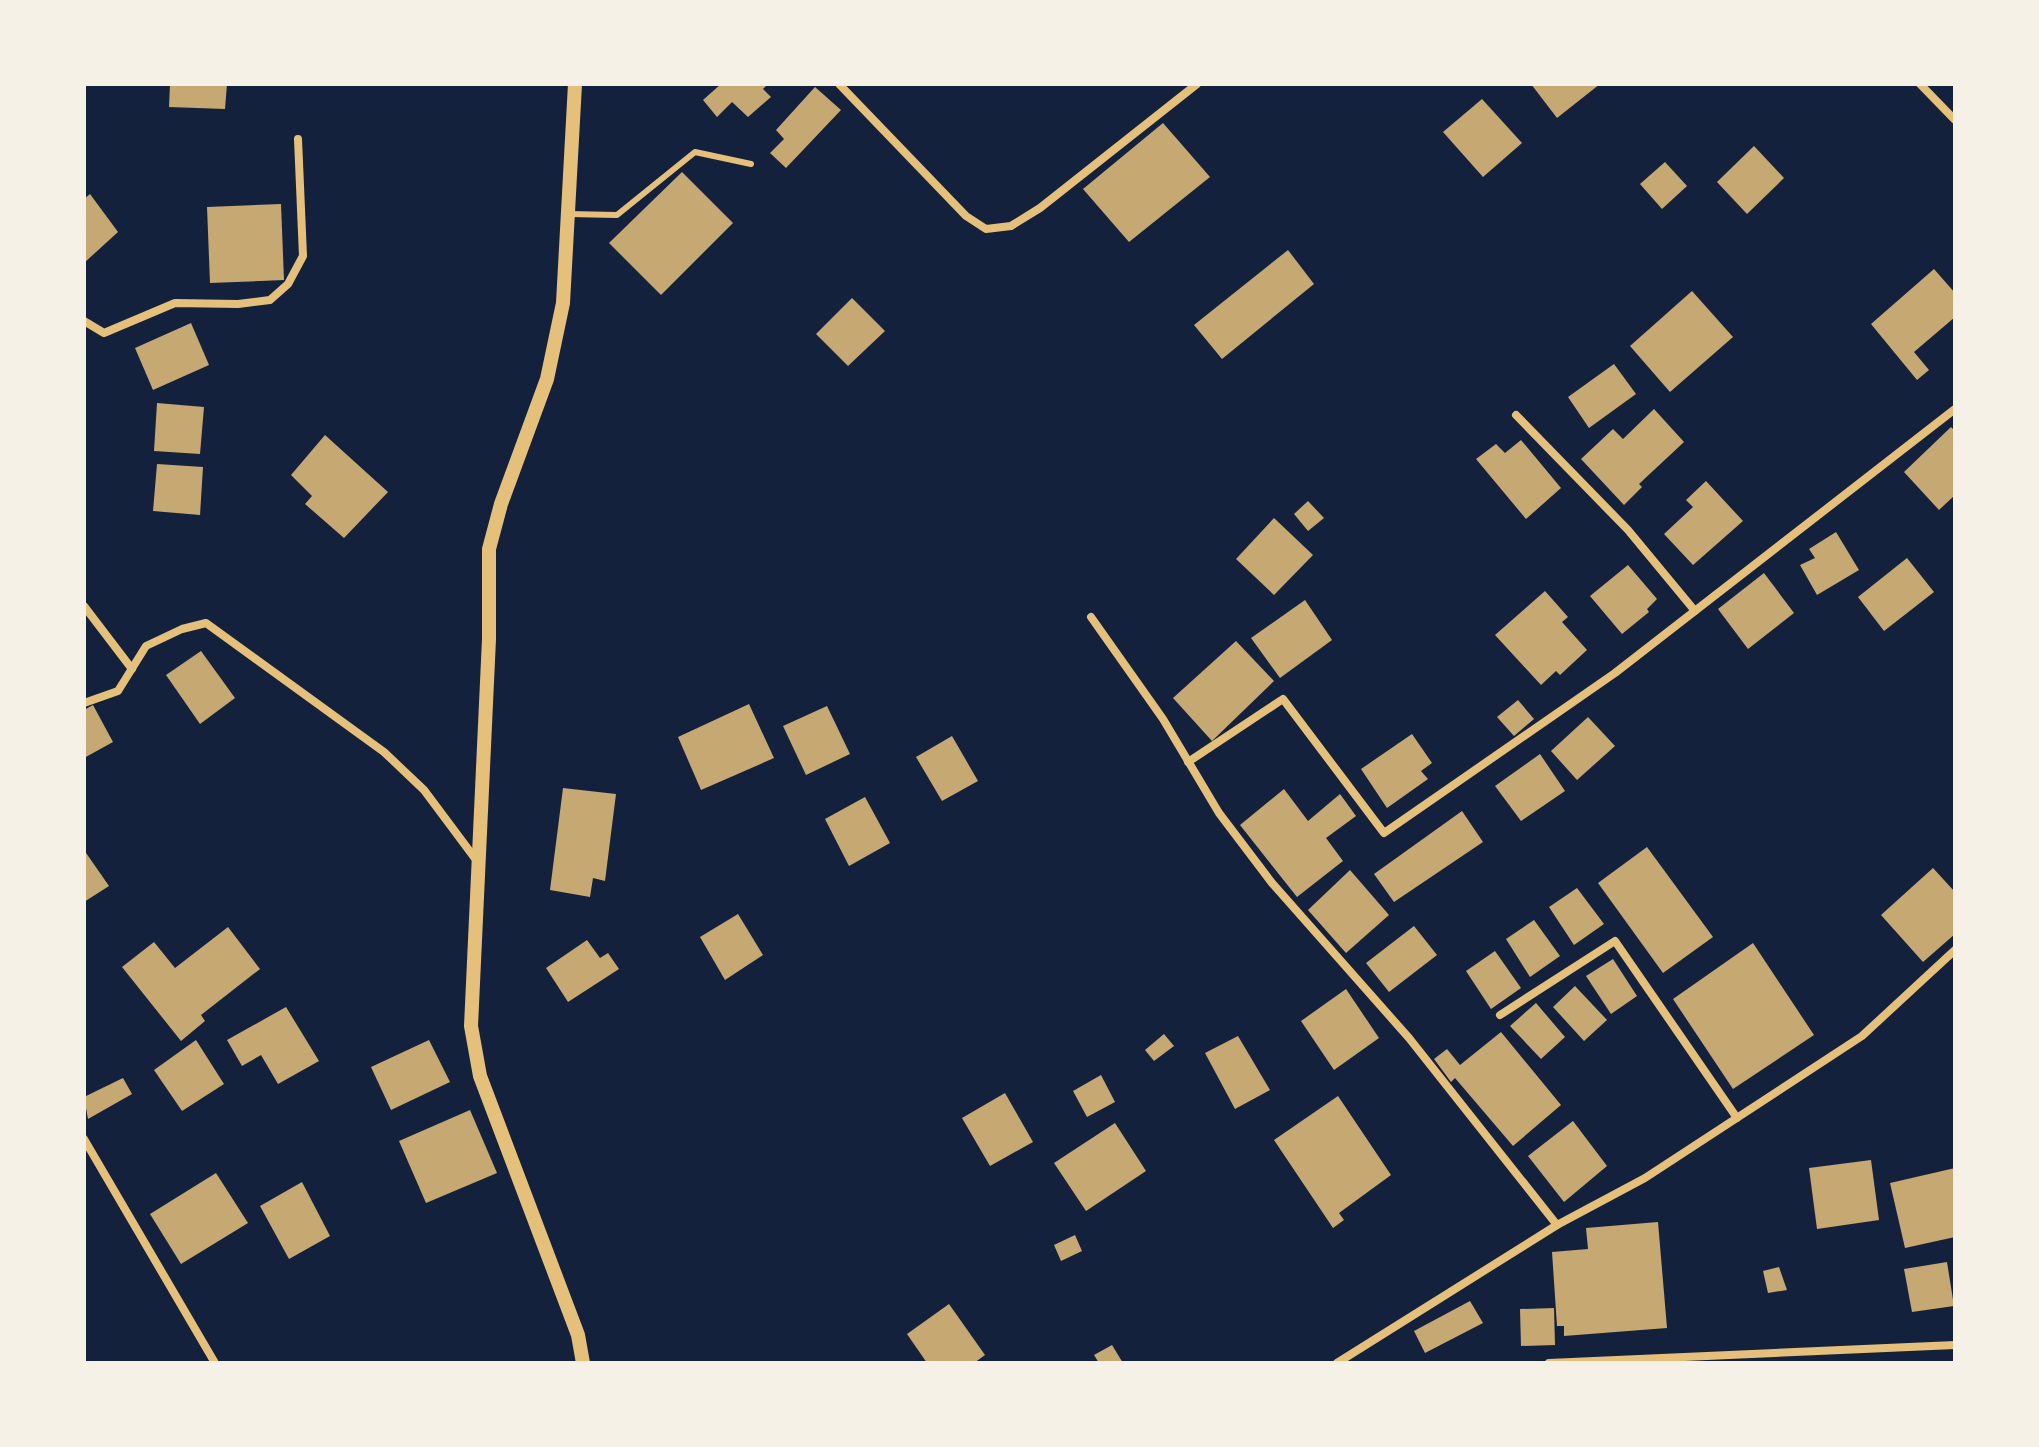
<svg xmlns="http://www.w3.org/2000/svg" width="2039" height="1447" viewBox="0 0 2039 1447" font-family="'Playfair Display',serif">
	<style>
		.building { fill: #c6a872 }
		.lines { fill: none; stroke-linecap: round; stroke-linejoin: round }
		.service { stroke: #e5c07b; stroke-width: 6 }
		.minor { stroke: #e5c07b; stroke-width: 8 }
		.tertiary { stroke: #e5c07b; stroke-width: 14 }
	</style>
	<rect width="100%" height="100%" fill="#14213d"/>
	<g class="building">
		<polygon points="170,84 227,84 225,109 169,107"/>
		<polygon points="721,84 768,84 763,89 771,97 748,117 732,102 717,117 703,100"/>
		<polygon points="1531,84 1600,84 1557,118"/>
		<polygon points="815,87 841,110 786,168 770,153 784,139 776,130"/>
		<polygon points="1482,99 1522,143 1483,177 1443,132"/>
		<polygon points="1163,123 1210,177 1129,242 1083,189"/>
		<polygon points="1754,146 1784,178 1747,214 1717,182"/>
		<polygon points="1665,162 1687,186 1662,209 1640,184"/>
		<polygon points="682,172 733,223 661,295 609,243"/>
		<polygon points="90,194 118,232 84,263 84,199"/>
		<polygon points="281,204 284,280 210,283 207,207"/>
		<polygon points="1288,250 1314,284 1222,359 1194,325"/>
		<polygon points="1934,269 1955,293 1955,317 1914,352 1929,370 1917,380 1871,324"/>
		<polygon points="1692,291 1733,337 1670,392 1630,346"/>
		<polygon points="852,298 885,331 848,366 816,334"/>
		<polygon points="191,323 209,365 153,390 135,348"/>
		<polygon points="1614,364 1636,394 1589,428 1568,397"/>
		<polygon points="157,403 204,407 200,454 154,451"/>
		<polygon points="1654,409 1684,442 1639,484 1642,487 1624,505 1581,459 1613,429 1623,439"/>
		<polygon points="1951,427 1955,431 1955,495 1939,510 1904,472"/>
		<polygon points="325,435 388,492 344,538 305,504 312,496 291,475"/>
		<polygon points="1521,440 1561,488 1526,519 1476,459 1496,444 1505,453"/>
		<polygon points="157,464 203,467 200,515 153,511"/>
		<polygon points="1706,481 1743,521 1693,565 1664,534 1693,507 1686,500"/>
		<polygon points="1308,501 1324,518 1308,531 1294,514"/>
		<polygon points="1274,518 1313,555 1274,595 1236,559"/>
		<polygon points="1836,532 1859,570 1817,595 1800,565 1815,558 1809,549"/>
		<polygon points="1907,558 1934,592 1884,631 1858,597"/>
		<polygon points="1628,565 1657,599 1647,609 1649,612 1622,634 1590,596"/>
		<polygon points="1764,573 1794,613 1748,649 1718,609"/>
		<polygon points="1545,591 1568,617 1562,622 1587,650 1560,675 1556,671 1541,685 1495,635"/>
		<polygon points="1305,600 1332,640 1280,678 1251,638"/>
		<polygon points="1236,641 1274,681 1212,741 1173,698"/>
		<polygon points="201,651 235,698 200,724 166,675"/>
		<polygon points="1518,700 1534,719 1514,736 1497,717"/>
		<polygon points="749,704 774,758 701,790 678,737"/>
		<polygon points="93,705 113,742 84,758 84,710"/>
		<polygon points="827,706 850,754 806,775 783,726"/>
		<polygon points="1588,717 1615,746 1577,780 1551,751"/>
		<polygon points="1412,734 1432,763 1421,771 1428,779 1387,808 1361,769"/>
		<polygon points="952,736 978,781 942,801 916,757"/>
		<polygon points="1540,754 1565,791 1521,821 1495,786"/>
		<polygon points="563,788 616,794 605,881 593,878 590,897 550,890"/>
		<polygon points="1284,789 1308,821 1340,794 1356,816 1326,838 1343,861 1297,897 1240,825"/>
		<polygon points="865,797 890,843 849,866 825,819"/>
		<polygon points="1462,811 1483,842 1394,902 1374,874"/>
		<polygon points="1647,847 1713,937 1663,973 1598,883"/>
		<polygon points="84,850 109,886 84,902"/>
		<polygon points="1933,868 1955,892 1955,934 1923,962 1881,915"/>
		<polygon points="1350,870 1389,915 1346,953 1308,910"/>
		<polygon points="1577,888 1604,924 1574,945 1549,907"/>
		<polygon points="738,914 763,955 725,980 700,937"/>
		<polygon points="1534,920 1560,956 1530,977 1506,939"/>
		<polygon points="1414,926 1437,955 1389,992 1366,963"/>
		<polygon points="228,927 260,969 201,1015 205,1021 181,1041 122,967 154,942 175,968"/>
		<polygon points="587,940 600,958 608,953 619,969 568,1002 546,968"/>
		<polygon points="1753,943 1814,1035 1733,1089 1673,999"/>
		<polygon points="1495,951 1521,988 1491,1009 1466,971"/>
		<polygon points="1613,959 1637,996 1611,1014 1586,976"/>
		<polygon points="1575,986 1607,1020 1584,1041 1553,1007"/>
		<polygon points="1346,989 1379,1038 1334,1070 1301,1021"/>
		<polygon points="1536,1003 1565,1037 1541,1059 1510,1026"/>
		<polygon points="286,1007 319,1061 278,1084 261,1055 242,1066 227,1040"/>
		<polygon points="1501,1032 1561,1105 1513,1146 1455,1078 1451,1082 1434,1059 1447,1049 1460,1065"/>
		<polygon points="1164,1034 1174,1046 1154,1061 1145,1050"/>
		<polygon points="1238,1036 1270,1090 1235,1109 1205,1053"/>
		<polygon points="196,1040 224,1084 182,1111 154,1070"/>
		<polygon points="429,1040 450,1082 391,1110 371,1067"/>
		<polygon points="1101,1075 1115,1102 1087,1117 1073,1091"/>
		<polygon points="123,1078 132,1094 88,1119 84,1097"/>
		<polygon points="1005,1093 1033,1142 990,1166 962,1118"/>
		<polygon points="1338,1096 1391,1175 1339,1213 1344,1220 1333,1228 1274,1140"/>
		<polygon points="470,1110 497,1173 426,1203 399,1141"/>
		<polygon points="1573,1121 1607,1166 1564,1202 1528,1156"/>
		<polygon points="1115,1123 1146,1171 1086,1211 1054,1163"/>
		<polygon points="1871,1160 1879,1220 1817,1229 1809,1168"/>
		<polygon points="1955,1168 1955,1237 1905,1248 1890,1183"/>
		<polygon points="216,1173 248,1223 181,1264 150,1214"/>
		<polygon points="302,1182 330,1236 289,1259 260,1206"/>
		<polygon points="1658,1222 1667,1328 1564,1336 1564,1326 1557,1326 1552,1252 1588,1249 1586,1228"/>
		<polygon points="1075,1235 1082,1251 1061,1261 1054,1245"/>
		<polygon points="1947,1262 1954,1306 1912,1312 1904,1269"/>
		<polygon points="1779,1267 1787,1290 1768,1293 1763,1271"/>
		<polygon points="1470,1301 1483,1323 1425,1353 1414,1331"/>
		<polygon points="949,1304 985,1355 974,1363 927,1363 907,1334"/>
		<polygon points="1554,1308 1555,1345 1521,1346 1520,1309"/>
		<polygon points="1112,1345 1123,1363 1099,1363 1094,1355"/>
	</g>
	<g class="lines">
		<polyline class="service" points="568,214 617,215 695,152 751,164"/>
		<g class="minor">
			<polyline points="839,84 966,216 986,229 1011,226 1040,208 1197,84"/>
			<polyline points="1920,84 1955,120"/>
			<polyline points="84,321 104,333 175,303 238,304 270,300 288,284 303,256 298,139"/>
			<polyline points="1516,415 1628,530 1695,611"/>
			<polyline points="84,606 132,669"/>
			<polyline points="1091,617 1163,719 1219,813 1272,883 1409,1038 1557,1225"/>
			<polyline points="84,703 118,691 146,646 182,629 206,623 384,752 424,790 477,861"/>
			<polyline points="1188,762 1283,699 1384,833 1615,673 1955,409"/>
			<polyline points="1500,1015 1615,941 1737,1118"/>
			<polyline points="84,1139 215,1363"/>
			<polyline points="1337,1363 1557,1225 1645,1178 1862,1036 1955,950"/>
			<polyline points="1549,1363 1955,1345"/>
		</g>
		<polyline class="tertiary" points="575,84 563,303 547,379 501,504 489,549 489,639 471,1026 480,1076 578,1335 583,1363"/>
	</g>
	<rect width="2039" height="1447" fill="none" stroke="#f6f1e7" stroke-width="172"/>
</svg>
